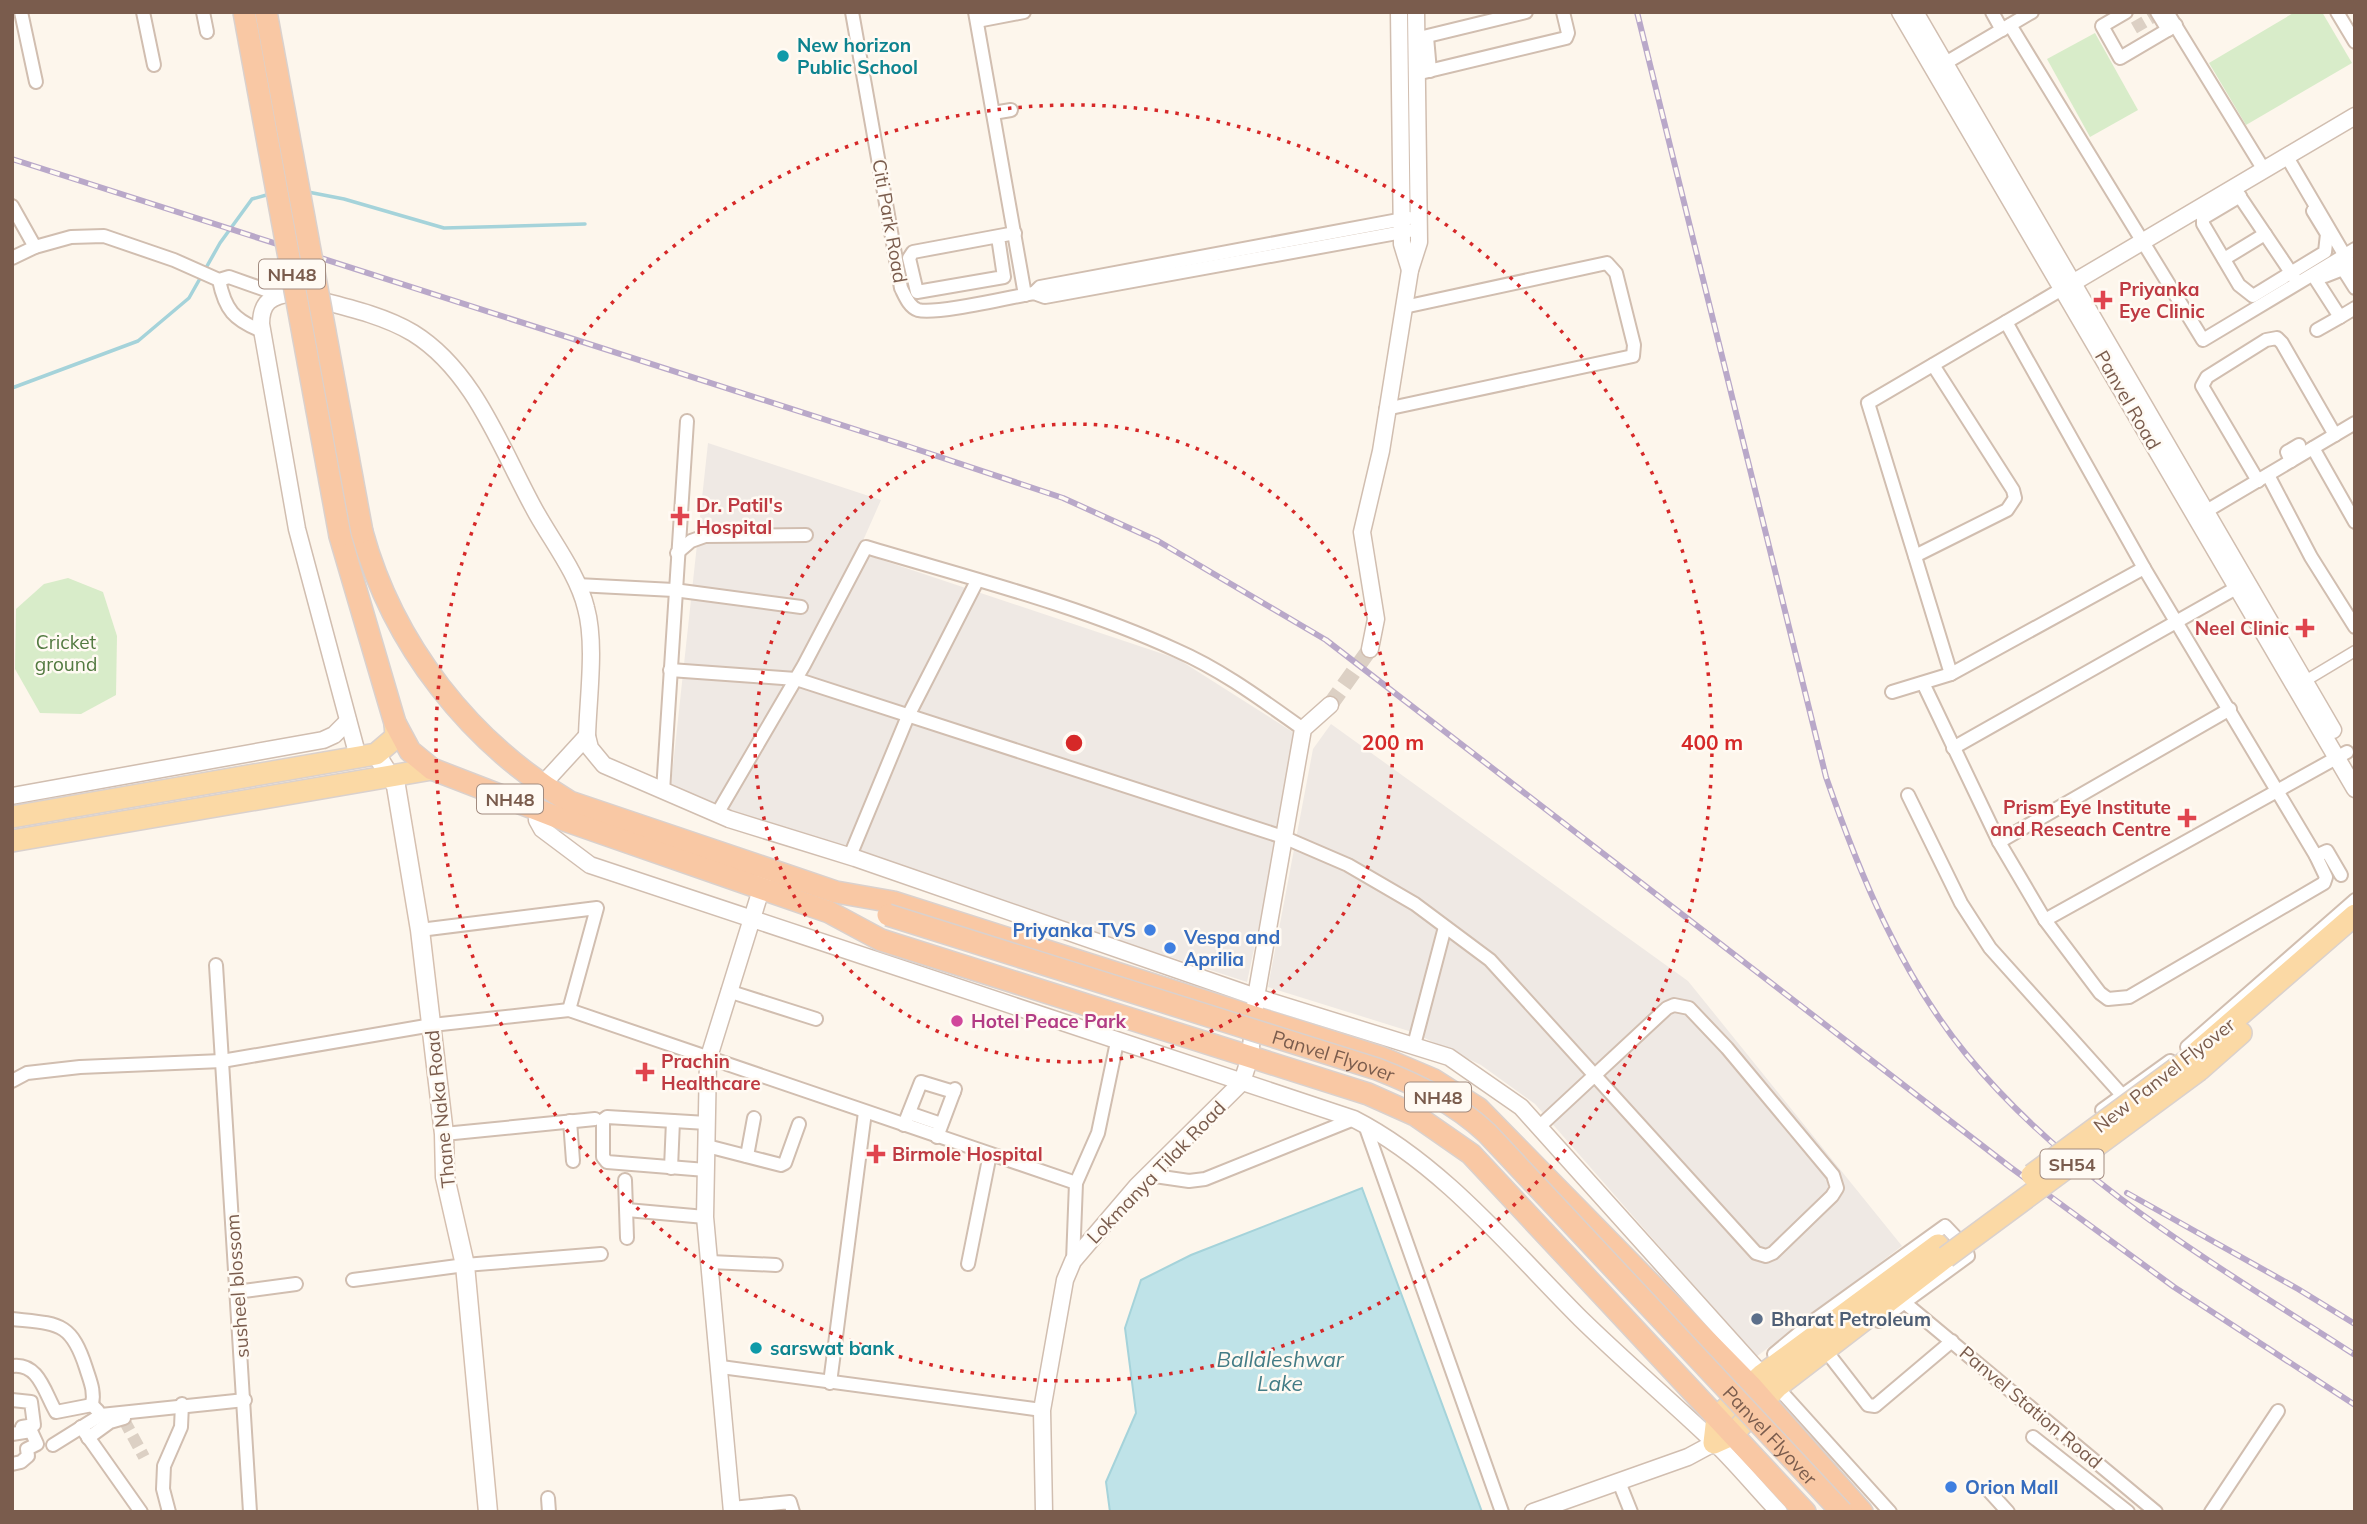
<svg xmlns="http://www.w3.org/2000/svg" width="2367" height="1524" viewBox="0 0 2367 1524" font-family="Mulish,sans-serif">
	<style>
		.industrial { fill: #efe9e4 }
		.green { fill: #d8ecc9 }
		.water { fill: #bfe3e8; stroke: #a5d3da; stroke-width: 2 }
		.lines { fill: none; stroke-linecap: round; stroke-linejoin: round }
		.stream { stroke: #a5d3da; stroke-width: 3.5 }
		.minor-tunnel { stroke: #dcd0c4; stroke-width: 12; stroke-dasharray: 12 6; stroke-linecap: butt }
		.tertiary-tunnel { stroke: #dcd0c4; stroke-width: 16; stroke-dasharray: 16 8; stroke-linecap: butt }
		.pedestrian-casing { stroke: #d1beb0; stroke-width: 13 }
		.minor-casing { stroke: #d1beb0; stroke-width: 16 }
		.tertiary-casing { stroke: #d1beb0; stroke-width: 19 }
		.secondary-casing { stroke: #d6c0b0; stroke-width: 21 }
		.primary-casing { stroke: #dad1cd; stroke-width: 24 }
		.trunk-casing { stroke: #dad1cd; stroke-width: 24 }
		.pedestrian { stroke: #fff; stroke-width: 10 }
		.minor { stroke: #fff; stroke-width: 12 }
		.tertiary { stroke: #fff; stroke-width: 16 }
		.secondary { stroke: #fff; stroke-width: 18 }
		.primary { stroke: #fbd9a5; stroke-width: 21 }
		.trunk { stroke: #f9c8a4; stroke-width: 21 }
		.rail-casing { stroke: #b9a8c9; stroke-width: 6 }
		.rail { stroke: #fffaf3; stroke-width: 3.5; stroke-dasharray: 10; stroke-linecap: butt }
		.primary-bridge-casing { stroke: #dad1cd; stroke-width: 24; stroke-linecap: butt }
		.trunk-bridge-casing { stroke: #dad1cd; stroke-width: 24; stroke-linecap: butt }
		.primary-bridge { stroke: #fbd9a5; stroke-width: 21 }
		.trunk-bridge { stroke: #f9c8a4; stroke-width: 21 }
		.ring { fill: none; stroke: #d62828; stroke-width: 3.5; stroke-dasharray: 3.5 7 }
		.culture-dot { fill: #0f9aa8; stroke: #fffaf3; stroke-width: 2.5 }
		.health-dot { fill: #e0444e; stroke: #fffaf3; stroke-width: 2.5 }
		.shop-dot { fill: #3f7fe0; stroke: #fffaf3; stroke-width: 2.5 }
		.hotel-dot { fill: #d1479c; stroke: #fffaf3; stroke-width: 2.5 }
		.service-dot { fill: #5c6f8a; stroke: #fffaf3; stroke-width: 2.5 }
		.labels { text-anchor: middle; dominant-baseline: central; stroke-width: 5; stroke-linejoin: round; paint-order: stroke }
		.shield { fill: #fffaf3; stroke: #a28b7f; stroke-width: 2 }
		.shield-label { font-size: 18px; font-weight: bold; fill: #7a5c4d }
		.culture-label { font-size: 19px; font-weight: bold; fill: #0d838f; stroke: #fffaf3; text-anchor: start }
		.street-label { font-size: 19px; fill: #7a5c4d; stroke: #fffaf3 }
		.health-label { font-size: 19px; font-weight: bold; fill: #be3a42; stroke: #fffaf3; text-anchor: start }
		.park-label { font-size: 19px; fill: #537a41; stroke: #fffaf3 }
		.shop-label { font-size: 19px; font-weight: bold; fill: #366cbe; stroke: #fffaf3; text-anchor: start }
		.hotel-label { font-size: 19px; font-weight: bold; fill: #b23c85; stroke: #fffaf3; text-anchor: start }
		.service-label { font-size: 19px; font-weight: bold; fill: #4e5e75; stroke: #fffaf3; text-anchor: start }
		.water-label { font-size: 21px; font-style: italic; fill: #437c86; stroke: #fffaf3 }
		.centre { fill: #d62828; stroke: #fffaf3; stroke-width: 3.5 }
		.ring-label { font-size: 21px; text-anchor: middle; font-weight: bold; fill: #d62828; stroke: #fffaf3; stroke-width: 5; stroke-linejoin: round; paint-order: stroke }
	</style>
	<rect width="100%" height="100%" fill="#fdf6ec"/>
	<g class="industrial">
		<polygon points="708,443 881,500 858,552 1178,659 1299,736 1247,982 732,814 671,784"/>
		<polygon points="1331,724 1688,981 1902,1246 1756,1357 1535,1104 1481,1065 1412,1032 1268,987 1313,749"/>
	</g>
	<g class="green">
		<polygon points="2295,12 2322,12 2352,63 2246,125 2209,63"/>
		<polygon points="2095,33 2138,110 2090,137 2047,59"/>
		<polygon points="68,578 103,592 117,636 116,695 81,714 40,713 15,669 16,609 44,584"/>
	</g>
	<polygon class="water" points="1362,1188 1482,1512 1110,1512 1106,1482 1136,1413 1125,1328 1141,1280 1191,1255"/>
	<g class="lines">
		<g class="stream">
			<polyline points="308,192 344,199 444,228 585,224"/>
			<polyline points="12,388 138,341 189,298 220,243 252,199 270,194"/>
		</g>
		<g class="minor-tunnel">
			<polyline points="2134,28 2158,14"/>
			<polyline points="124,1420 144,1457"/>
		</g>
		<polyline class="tertiary-tunnel" points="1330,705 1370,649"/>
		<defs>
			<polyline id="pedestrian" points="2305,681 2355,651"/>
			<g id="minor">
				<polyline points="21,12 36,82"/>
				<polyline points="143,12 154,65"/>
				<polyline points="203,12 207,32"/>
				<path d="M 852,12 L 901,288 C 905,296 909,307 918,310 C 936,315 1011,297 1034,293 L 1045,297 L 1419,229"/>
				<polyline points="975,12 1025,295"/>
				<polyline points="1992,12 2002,30"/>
				<polyline points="2126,12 2102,26 2120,58 2176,25"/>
				<polyline points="2157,12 2168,30"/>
				<polyline points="2167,12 2264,170"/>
				<polyline points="2337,12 2355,42"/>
				<polyline points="977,21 1024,12"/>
				<polyline points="2010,25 2203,340 2355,249"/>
				<polyline points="1427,37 1430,71"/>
				<polyline points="1415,39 1526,12"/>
				<polyline points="1937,68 2032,12"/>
				<polyline points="1416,74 1566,38 1568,33 1563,12"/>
				<polyline points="993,113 1011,110"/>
				<polyline points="2287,157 2355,273"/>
				<polyline points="2236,191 2294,277"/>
				<polyline points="2240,196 2203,218 2203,224 2239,285 2253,296 2325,252 2327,234 2313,211"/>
				<polyline points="12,206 35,247"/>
				<polyline points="998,237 1004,277 917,292 909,258 913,252 1015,233"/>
				<polyline points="12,258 35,247 71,237 104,236 174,260 219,280 229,277 280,295"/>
				<polyline points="2224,259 2265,234"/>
				<polyline points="2313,275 2340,317 2355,308"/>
				<polyline points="2325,276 2343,269 2355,288"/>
				<path d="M 219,280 C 225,310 234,320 262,331"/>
				<polyline points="1034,293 1040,287 1409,218"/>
				<polyline points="2317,330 2340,317"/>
				<polyline points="1386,409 1633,356 1634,345 1616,273 1607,263 1404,307"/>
				<polyline points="2313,448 2355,522"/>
				<polyline points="2291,461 2287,452 2299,445"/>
				<polyline points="2268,475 2311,557 2355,627"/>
				<polyline points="2258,481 2202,386 2207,377 2266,340 2277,338 2282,343 2335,435"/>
				<polyline points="2198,516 2355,423"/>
				<polyline points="677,553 691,541 705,536 806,535"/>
				<polyline points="1915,556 2007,510 2015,498 2013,490 1933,365"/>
				<polyline points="577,585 674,590 801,607"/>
				<polyline points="670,670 796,679 1283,837 1348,865 1415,904 1490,960 1756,1253 1766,1256 1773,1253 1832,1196 1837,1188 1833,1175 1727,1048 1689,1008 1674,1005 1667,1008 1540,1126"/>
				<polyline points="1951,674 1868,403 2062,289"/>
				<polyline points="1923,683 1999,842 2045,920 2100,993 2108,999 2129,997 2324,883 2326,877 2316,856 2144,568 2006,322"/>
				<polyline points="1892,692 1951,674 2144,568"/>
				<polyline points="1953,748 2245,583"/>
				<polyline points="663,791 687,421"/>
				<polyline points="1908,795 1961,903 1990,948 2122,1095"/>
				<path d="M 717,814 L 804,665 L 866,547 C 969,578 1078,605 1176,650 C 1222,670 1262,700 1303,729"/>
				<polyline points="1999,842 2230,709"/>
				<polyline points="850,856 908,716 977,581"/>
				<polyline points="2316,856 2327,851 2341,875"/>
				<polyline points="2045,920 2347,752"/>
				<polyline points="420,930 597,908 569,1010"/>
				<polyline points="216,965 250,1512"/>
				<polyline points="728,991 816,1019"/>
				<polyline points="1414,1045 1445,927"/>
				<polyline points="2187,1047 2355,900"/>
				<polyline points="12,1081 27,1073 80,1067 222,1061 432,1025 569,1010 1076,1183"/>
				<polyline points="2102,1110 2170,1061"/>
				<polyline points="909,1113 941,1124"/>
				<polyline points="570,1121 573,1161"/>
				<polyline points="904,1125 921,1082 954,1092"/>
				<polyline points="1365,1125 1502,1512"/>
				<polyline points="444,1134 595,1119"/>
				<polyline points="937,1137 955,1089"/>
				<polyline points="707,1146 781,1165 785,1163 799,1124"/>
				<polyline points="747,1156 754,1118"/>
				<polyline points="671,1168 673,1121"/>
				<polyline points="706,1170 607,1162 603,1157 603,1120 607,1117 707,1123"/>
				<polyline points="1148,1175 1189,1181 1205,1179 1354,1119"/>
				<polyline points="625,1180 627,1238"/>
				<polyline points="627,1210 705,1217"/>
				<polyline points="1073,1261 1076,1183 1098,1133 1117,1042"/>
				<polyline points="710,1262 776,1265"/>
				<polyline points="968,1264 990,1154"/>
				<polyline points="353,1280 465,1265 601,1254"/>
				<polyline points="236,1292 296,1284"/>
				<polyline points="1905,1303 2156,1512"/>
				<path d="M 12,1319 C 58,1324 71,1321 86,1368 C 90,1381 95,1391 92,1405"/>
				<polyline points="1774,1354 1816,1319 1945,1226 1966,1248 1968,1256 1879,1321"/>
				<polyline points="1830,1356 1868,1405 1875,1406 1952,1341"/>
				<path d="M 12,1366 C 39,1362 45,1394 56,1412 L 92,1405 L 98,1411"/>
				<polyline points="721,1367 1042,1410"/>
				<polyline points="830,1383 865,1112"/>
				<polyline points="1777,1387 1890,1512"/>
				<polyline points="12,1400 31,1402 34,1425 22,1427"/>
				<polyline points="81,1427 141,1512"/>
				<polyline points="12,1434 31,1431 37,1444 27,1449 28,1456 21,1462 12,1464"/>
				<polyline points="2033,1437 2128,1512"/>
				<polyline points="88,1438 110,1422 124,1418"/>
				<polyline points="53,1445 101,1415 245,1400"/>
				<polyline points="1619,1482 1631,1512"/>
				<polyline points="1989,1491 2008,1512"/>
				<polyline points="548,1498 549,1512"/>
				<polyline points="732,1508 790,1502 793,1512"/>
				<polyline points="169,1512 163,1489 164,1466 181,1427 182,1404"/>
				<polyline points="2211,1512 2278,1411"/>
			</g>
			<g id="tertiary">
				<polyline points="1399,12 1402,244 1410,270"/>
				<polyline points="1900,12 2355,789"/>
				<polyline points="1915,12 2333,730"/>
				<polyline points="2064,288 2355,116"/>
				<polyline points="1370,649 1376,619 1362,532 1381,451 1410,270 1419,242 1416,12"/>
				<path d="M 358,757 L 297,529 L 261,324 C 261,302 271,296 292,293 C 330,304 378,312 413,333 C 476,372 502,452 537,514 C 554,544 578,575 586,608 C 596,644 588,698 587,736 L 590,748 L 604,765 L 729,819 L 855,858 L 1256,997 L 1449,1057 L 1521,1107 L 1762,1375"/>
				<polyline points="542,785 587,736"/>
				<polyline points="12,796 323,740 334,735 348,721"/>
				<path d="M 540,811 L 537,820 L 542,829 L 590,865 L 1354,1119 C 1442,1164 1511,1249 1581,1319 C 1624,1361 1670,1400 1714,1442 C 1737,1464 1757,1489 1779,1512"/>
				<polyline points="732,1512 705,1217 708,1060 764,880"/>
				<polyline points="1044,1512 1042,1410 1065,1280 1073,1261 1137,1186 1242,1082 1250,1057 1256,997 1303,729 1330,705"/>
				<polyline points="1533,1512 1688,1457 1714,1443"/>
			</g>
			<polyline id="secondary" points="376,754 396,786 420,930 444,1134 445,1177 465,1265 488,1512"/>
			<g id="primary">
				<polyline points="12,817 376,754 396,737 395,723"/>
				<polyline points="12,841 432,769"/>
				<polyline points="2188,1060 2355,915"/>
				<polyline points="2199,1070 2241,1033"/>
				<polyline points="1938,1245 1762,1375 1717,1417 1714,1443 1732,1435 1777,1387 1946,1257"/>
			</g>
			<g id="trunk">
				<path d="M 362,532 C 393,645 470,743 570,802 L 836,892 L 893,902 L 1380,1057 L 1434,1080 L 1478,1108 L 1750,1385 L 1862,1512"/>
				<polyline points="340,536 395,723 410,751 432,769 564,820 829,912 881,940 1368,1094 1415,1115 1471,1154 1805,1512"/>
			</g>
		</defs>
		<use href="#pedestrian" class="pedestrian-casing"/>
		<use href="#minor" class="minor-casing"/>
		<use href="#tertiary" class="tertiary-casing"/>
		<use href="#secondary" class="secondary-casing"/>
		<use href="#primary" class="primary-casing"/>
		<use href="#trunk" class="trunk-casing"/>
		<use href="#pedestrian" class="pedestrian"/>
		<use href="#minor" class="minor"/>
		<use href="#tertiary" class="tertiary"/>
		<use href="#secondary" class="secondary"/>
		<use href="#primary" class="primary"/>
		<use href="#trunk" class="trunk"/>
		<defs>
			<g id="rail">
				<path d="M 1637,12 L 1826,777 C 1860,875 1900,973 1966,1054 C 2071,1182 2218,1266 2355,1355"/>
				<polyline points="12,159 901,444 1063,498 1158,541 1326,640 2010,1167 2174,1287 2355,1405"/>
				<polyline points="2127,1193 2298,1289 2355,1324"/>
			</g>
		</defs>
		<use href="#rail" class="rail-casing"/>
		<use href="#rail" class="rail"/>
		<defs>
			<g id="primary-bridge">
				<polyline points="2032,1175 2188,1060"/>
				<polyline points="1946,1257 2199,1070"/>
			</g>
			<g id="trunk-bridge">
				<polyline points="244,12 340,536"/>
				<polyline points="266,12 362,532"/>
				<path id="s1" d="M 888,915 L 1377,1069 C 1418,1085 1455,1103 1487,1133 L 1842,1512"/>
			</g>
		</defs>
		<use href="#primary-bridge" class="primary-bridge-casing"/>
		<use href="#trunk-bridge" class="trunk-bridge-casing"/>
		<use href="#primary-bridge" class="primary-bridge"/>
		<use href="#trunk-bridge" class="trunk-bridge"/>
	</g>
	<g class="ring">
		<circle cx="1074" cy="743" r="319"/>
		<circle cx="1074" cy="743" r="638"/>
	</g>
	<g class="culture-dot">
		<circle cx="783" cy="56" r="7"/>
		<circle cx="756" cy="1348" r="7"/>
	</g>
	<g class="health-dot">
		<path d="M2099.5 289.5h7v7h7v7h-7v7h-7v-7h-7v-7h7z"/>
		<path d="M676.5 505.5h7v7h7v7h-7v7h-7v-7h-7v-7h7z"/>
		<path d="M2301.5 617.5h7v7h7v7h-7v7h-7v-7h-7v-7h7z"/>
		<path d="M2183.5 807.5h7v7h7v7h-7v7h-7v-7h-7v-7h7z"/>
		<path d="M641.5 1061.5h7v7h7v7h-7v7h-7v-7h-7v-7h7z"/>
		<path d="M872.5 1143.5h7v7h7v7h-7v7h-7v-7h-7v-7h7z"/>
	</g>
	<g class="shop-dot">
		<circle cx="1150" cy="930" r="7"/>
		<circle cx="1170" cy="948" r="7"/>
		<circle cx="1951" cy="1487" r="7"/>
	</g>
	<circle class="hotel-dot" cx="957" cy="1021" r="7"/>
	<circle class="service-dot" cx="1757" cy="1319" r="7"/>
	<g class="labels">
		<g class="shield">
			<rect x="259" y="259.5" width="66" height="29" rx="5"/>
			<rect x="477" y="784.5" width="66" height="29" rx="5"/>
			<rect x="1405" y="1082.5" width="66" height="29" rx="5"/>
			<rect x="2040.5" y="1149.5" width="63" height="29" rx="5"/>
		</g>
		<g class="shield-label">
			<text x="292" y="274">NH48</text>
			<text x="510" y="799">NH48</text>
			<text x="1438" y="1097">NH48</text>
			<text x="2072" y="1164">SH54</text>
		</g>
		<g class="culture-label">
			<text x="797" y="45">New horizon<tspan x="797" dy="22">Public School</tspan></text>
			<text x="770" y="1348">sarswat bank</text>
		</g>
		<g class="street-label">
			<text transform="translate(890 221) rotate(80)">Citi Park Road</text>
			<text transform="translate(2128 400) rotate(60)">Panvel Road</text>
			<text stroke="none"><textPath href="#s1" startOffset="467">Panvel Flyover</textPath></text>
			<text transform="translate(2164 1075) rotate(-38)">New Panvel Flyover</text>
			<text transform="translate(440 1109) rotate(-96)">Thane Naka Road</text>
			<text transform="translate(1156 1172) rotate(-46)">Lokmanya Tilak Road</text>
			<text transform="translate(237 1286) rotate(-94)">susheel blossom</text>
			<text transform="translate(2031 1407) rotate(40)">Panvel Station Road</text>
			<text stroke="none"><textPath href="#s1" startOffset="1055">Panvel Flyover</textPath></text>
		</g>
		<g class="health-label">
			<text x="2119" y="289">Priyanka<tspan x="2119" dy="22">Eye Clinic</tspan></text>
			<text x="696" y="505">Dr. Patil's<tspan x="696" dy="22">Hospital</tspan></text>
			<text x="2289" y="628" text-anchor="end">Neel Clinic</text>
			<text x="2171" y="807" text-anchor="end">Prism Eye Institute<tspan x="2171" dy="22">and Reseach Centre</tspan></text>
			<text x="661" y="1061">Prachin<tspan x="661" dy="22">Healthcare</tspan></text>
			<text x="892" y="1154">Birmole Hospital</text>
		</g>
		<g class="park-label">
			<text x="66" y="642">Cricket<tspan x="66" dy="22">ground</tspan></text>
		</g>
		<g class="shop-label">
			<text x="1136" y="930" text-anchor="end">Priyanka TVS</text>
			<text x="1184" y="937">Vespa and<tspan x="1184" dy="22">Aprilia</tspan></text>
			<text x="1965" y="1487">Orion Mall</text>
		</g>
		<g class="hotel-label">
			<text x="971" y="1021">Hotel Peace Park</text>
		</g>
		<g class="service-label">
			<text x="1771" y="1319">Bharat Petroleum</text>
		</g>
		<g class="water-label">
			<text x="1280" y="1359">Ballaleshwar<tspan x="1280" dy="24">Lake</tspan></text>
		</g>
	</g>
	<circle cx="1074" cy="743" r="10" class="centre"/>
	<g class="ring-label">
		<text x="1393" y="750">200 m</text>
		<text x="1712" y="750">400 m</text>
	</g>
	<rect width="2367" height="1524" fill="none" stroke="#7a5c4d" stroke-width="28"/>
</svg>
